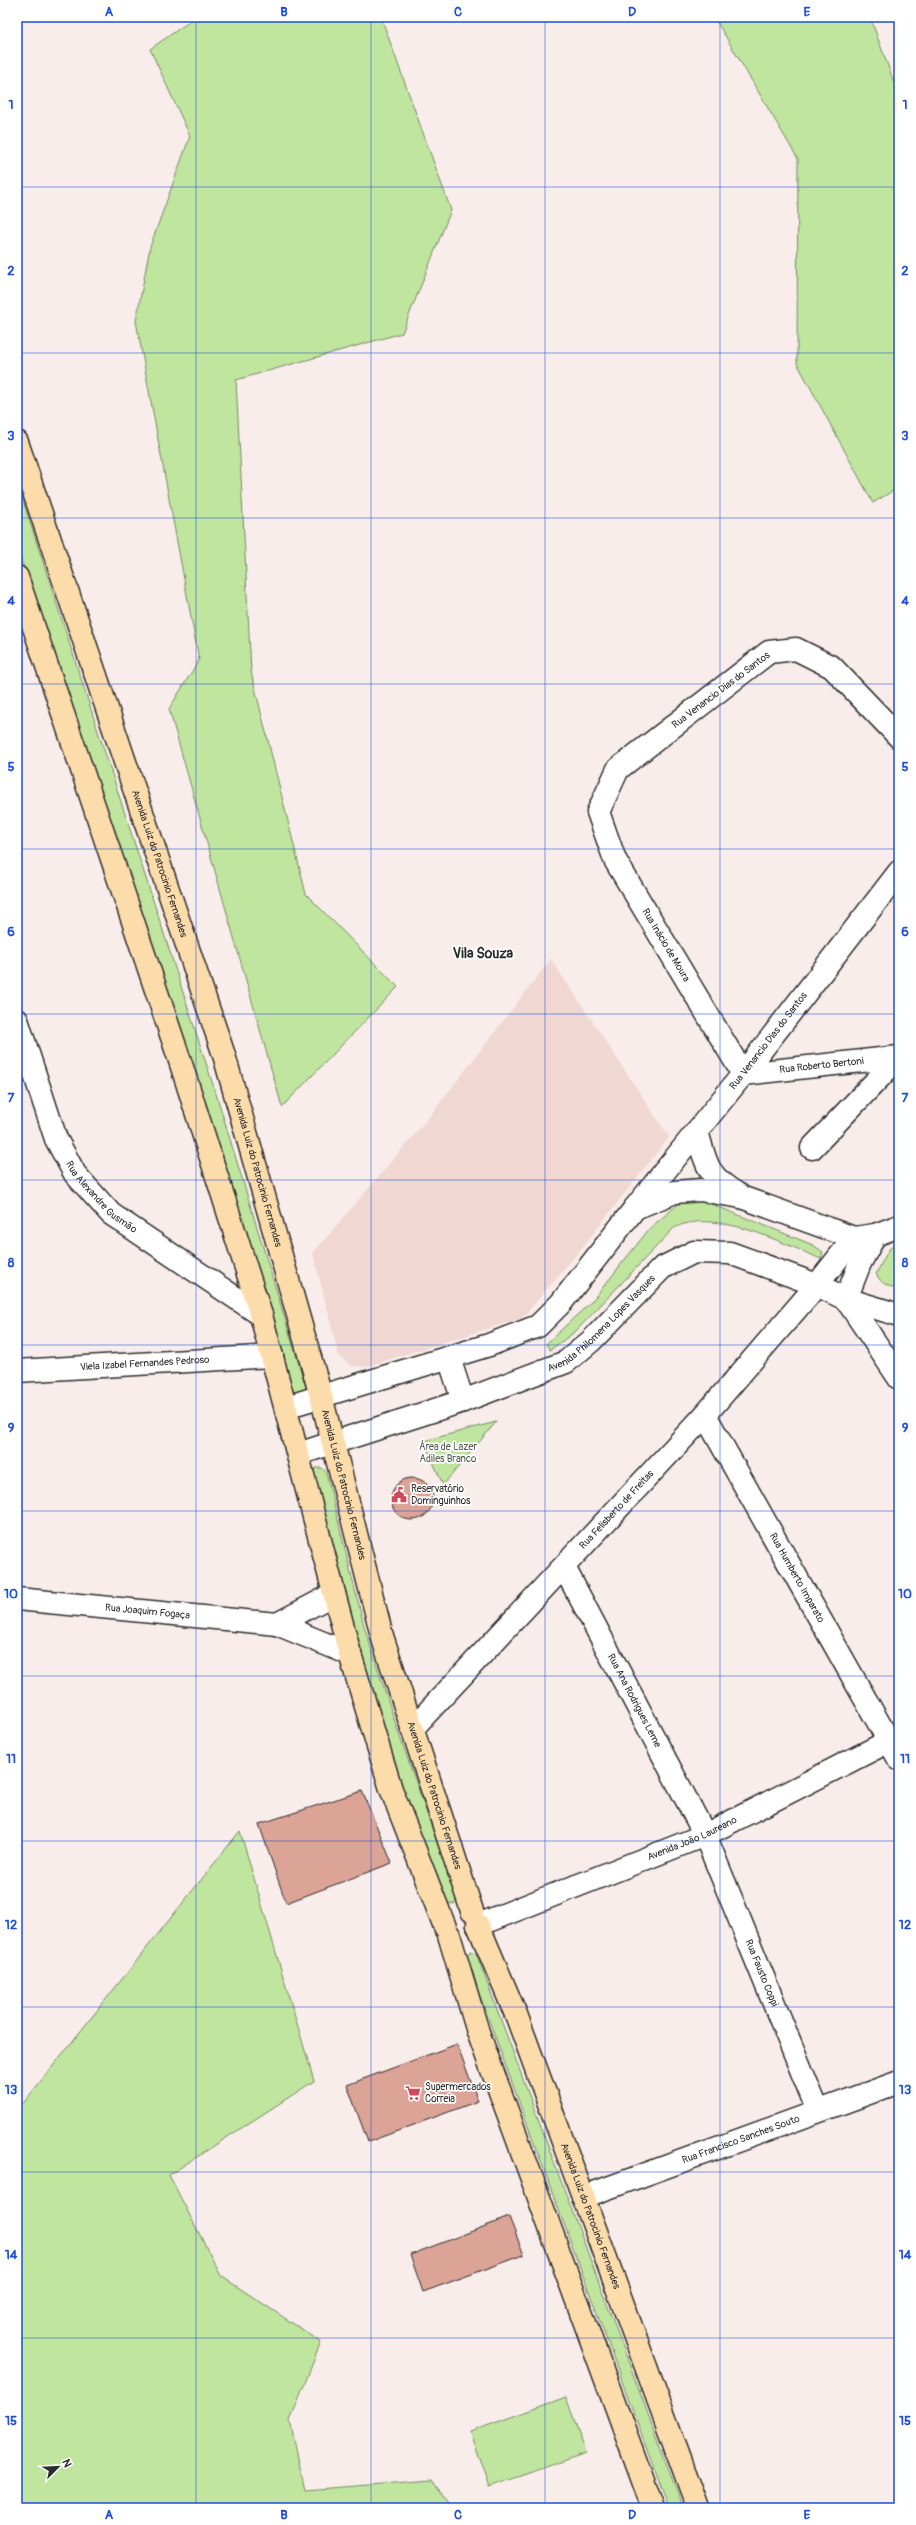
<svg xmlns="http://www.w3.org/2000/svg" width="916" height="2525" viewBox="0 0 916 2525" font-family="Pangolin,sans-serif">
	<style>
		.built { fill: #f0d7d1 }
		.green { fill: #c0e59f; stroke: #768865 }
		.building { fill: #dca397; stroke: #2b2b2b }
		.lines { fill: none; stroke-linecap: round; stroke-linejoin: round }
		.minor-casing { stroke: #2b2b2b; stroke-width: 25 }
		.major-casing { stroke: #2b2b2b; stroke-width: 25 }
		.minor { stroke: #fff; stroke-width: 22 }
		.major { stroke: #fddcac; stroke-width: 22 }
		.grid { fill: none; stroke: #1d4ed8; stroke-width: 1; stroke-opacity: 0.55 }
		.labels { text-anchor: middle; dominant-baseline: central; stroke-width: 3.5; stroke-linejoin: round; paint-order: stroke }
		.street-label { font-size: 10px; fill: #2b2b2b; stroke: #fff }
		.park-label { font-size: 10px; fill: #505a48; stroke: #fff }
		.poi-label { font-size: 10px; fill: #2b2b2b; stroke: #fff; text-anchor: start }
		.district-label { font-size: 14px; font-weight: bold; fill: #2b2b2b; stroke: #fff }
		.neatline { fill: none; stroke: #1d4ed8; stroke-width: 1.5 }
		.grid-label { font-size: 13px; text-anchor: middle; font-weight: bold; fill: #1d4ed8 }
	</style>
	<rect width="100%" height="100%" fill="#f8edea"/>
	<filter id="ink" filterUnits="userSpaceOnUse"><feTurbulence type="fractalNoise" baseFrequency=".025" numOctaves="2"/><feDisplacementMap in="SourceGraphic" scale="8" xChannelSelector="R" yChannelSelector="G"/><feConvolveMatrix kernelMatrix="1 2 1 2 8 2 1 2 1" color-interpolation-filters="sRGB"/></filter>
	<g filter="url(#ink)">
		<polygon class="built" points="551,959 669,1137 581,1249 522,1318 365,1367 352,1366 339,1356 313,1253 426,1121"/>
		<g class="green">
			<polygon points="196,17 381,17 451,210 402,333 236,380 251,672 306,894 398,987 282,1107 169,709 199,660 136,321 150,247 190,136 150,49"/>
			<polygon points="714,17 870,17 899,96 899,487 873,503 797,363 798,159"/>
			<polygon points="17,482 218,1100 308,1394 290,1399 235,1205 17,547"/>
			<path d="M 704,1201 L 813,1245 L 823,1252 L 821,1259 C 782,1243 713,1207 674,1228 L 576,1331 L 550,1350 L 546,1344 L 592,1301 L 650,1228 L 681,1202 Z"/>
			<path d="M 899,1242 L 899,1288 C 888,1288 881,1283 876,1274 L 889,1249 Z"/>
			<polygon points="496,1422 443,1485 424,1441"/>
			<polygon points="316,1468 322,1468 326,1472 364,1626 399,1734 457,1899 454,1904 448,1903 445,1899 398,1779 355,1645 312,1471"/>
			<polygon points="240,1831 314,2081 169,2175 221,2276 321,2342 290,2421 305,2490 432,2480 454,2508 17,2508 17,2111"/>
			<polygon points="470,1951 476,1953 683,2508 669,2508 654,2468 466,1958"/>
			<polygon points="566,2397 586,2453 489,2487 470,2432"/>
		</g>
		<g class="building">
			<circle cx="412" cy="1499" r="21"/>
			<polygon points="362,1791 392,1863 286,1903 259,1824"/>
			<polygon points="457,2044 478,2101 368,2142 347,2085"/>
			<polygon points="509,2217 524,2255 423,2292 410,2255"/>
		</g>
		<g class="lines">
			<defs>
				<g id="minor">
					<path id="s1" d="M 899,737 L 832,667 L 796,649 L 769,652 L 618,769 L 598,812 L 615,860 L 743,1074 L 899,1057"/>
					<path id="s2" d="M 17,1020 L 56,1139 L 75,1174 L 111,1214 L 261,1315"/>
					<path d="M 697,1131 C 706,1164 707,1177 739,1195"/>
					<polyline points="812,1148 899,1057"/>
					<path id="s3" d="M 635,1208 L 743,1074 L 899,872"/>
					<polyline points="875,1235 860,1263 846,1299 899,1378"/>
					<polyline points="449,1358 463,1401"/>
					<path id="s4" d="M 17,1371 L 272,1356"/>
					<polyline points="286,1407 489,1345 538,1326 561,1303 635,1208 675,1192 700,1190 741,1197 854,1238 875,1235 899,1226"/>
					<path id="s5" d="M 705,1415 L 899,1759"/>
					<path id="s6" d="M 298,1454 L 463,1401 L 566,1362 L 591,1341 L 662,1268 L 694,1252 L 730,1253 L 817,1285 L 846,1299 L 899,1315"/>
					<path id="s7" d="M 564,1567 L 705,1835 L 818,2111"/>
					<path id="s8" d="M 17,1599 L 277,1624 L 350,1654"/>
					<polyline points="277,1624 334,1594"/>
					<path id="s9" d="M 412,1729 L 705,1415 L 817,1285 L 854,1238"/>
					<path id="s10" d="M 478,1925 L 705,1835 L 899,1736"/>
					<path id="s11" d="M 583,2197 L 899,2082"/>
				</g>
				<g id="major">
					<path id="s12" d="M 17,442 L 224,1055 L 321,1396 L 382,1636 L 472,1911"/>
					<polyline points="17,577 181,1064 261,1315 350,1654 391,1789 445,1927"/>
					<path id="s13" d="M 478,1925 L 517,2017 L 698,2508"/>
					<polyline points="449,1935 478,2032 653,2508"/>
				</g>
			</defs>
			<use href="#minor" class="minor-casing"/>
			<use href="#major" class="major-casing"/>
			<use href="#minor" class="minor"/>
			<use href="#major" class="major"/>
		</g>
	</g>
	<path class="grid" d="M 196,17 L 196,2508M 371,17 L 371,2508M 545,17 L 545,2508M 720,17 L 720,2508M 17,187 L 899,187M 17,353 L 899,353M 17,518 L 899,518M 17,684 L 899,684M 17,849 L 899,849M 17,1014 L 899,1014M 17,1180 L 899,1180M 17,1345 L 899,1345M 17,1511 L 899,1511M 17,1676 L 899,1676M 17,1841 L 899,1841M 17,2007 L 899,2007M 17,2172 L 899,2172M 17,2338 L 899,2338"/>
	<defs>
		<symbol id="civic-bare" viewBox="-9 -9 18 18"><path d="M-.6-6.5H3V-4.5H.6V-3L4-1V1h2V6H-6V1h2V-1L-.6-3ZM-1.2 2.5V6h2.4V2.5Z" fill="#d1495b" stroke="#fff" stroke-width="2.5" paint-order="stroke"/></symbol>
		<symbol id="supermarket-bare" viewBox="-9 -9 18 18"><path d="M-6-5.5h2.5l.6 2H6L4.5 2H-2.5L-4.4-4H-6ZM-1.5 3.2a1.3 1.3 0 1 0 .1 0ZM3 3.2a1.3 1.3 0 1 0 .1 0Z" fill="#d1495b" stroke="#fff" stroke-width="2.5" paint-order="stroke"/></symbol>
	</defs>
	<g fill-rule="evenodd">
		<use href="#civic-bare" x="388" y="1484" width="22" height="22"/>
		<use href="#supermarket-bare" x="402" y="2082" width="22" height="22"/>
	</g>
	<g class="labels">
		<g class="street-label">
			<text transform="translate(721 690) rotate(-37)">Rua Venancio Dias do Santos</text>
			<text stroke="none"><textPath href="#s12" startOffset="445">Avenida Luiz do Patrocinio Fernandes</textPath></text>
			<text stroke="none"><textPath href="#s1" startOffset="553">Rua Inácio de Moura</textPath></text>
			<text stroke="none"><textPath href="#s3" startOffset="214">Rua Venancio Dias do Santos</textPath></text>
			<text stroke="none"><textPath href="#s1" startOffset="782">Rua Roberto Bertoni</textPath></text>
			<text stroke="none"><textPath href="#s12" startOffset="769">Avenida Luiz do Patrocinio Fernandes</textPath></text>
			<text stroke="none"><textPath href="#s2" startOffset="200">Rua Alexandre Gusmão</textPath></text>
			<text stroke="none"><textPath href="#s6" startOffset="335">Avenida Philomena Lopes Vasques</textPath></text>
			<text stroke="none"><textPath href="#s4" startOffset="128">Viela Izabel Fernandes Pedroso</textPath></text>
			<text stroke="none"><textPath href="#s12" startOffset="1093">Avenida Luiz do Patrocinio Fernandes</textPath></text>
			<text stroke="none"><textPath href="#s9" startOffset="300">Rua Felisberto de Freitas</textPath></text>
			<text stroke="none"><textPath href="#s5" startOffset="187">Rua Humberto Imparato</textPath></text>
			<text stroke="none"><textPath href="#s8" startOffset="131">Rua Joaquim Fogaça</textPath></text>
			<text stroke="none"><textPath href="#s7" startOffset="151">Rua Ana Rodrigues Leme</textPath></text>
			<text stroke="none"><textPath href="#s12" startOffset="1417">Avenida Luiz do Patrocinio Fernandes</textPath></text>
			<text stroke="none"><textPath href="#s10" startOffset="231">Avenida João Laureano</textPath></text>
			<text stroke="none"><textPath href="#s7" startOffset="452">Rua Fausto Coppi</textPath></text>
			<text stroke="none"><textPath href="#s11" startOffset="168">Rua Francisco Sanches Souto</textPath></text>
			<text stroke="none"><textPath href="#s13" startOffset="312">Avenida Luiz do Patrocinio Fernandes</textPath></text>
		</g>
		<g class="park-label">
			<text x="448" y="1447">Área de Lazer<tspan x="448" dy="12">Adiles Branco</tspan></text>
		</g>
		<g class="poi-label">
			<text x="411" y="1489">Reservatório<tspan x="411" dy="12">Dominguinhos</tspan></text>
			<text x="425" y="2087">Supermercados<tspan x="425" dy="12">Correia</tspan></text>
		</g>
		<g class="district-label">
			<text x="483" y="953">Vila Souza</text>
		</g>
	</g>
	<rect width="916" height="2525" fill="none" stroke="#fff" stroke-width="44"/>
	<g transform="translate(58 2467) rotate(66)" stroke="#ffffff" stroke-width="3" paint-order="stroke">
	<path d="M0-3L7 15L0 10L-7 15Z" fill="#2b2b2b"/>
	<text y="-6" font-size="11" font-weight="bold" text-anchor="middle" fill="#2b2b2b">N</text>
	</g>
	<rect x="22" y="22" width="872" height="2481" class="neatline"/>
	<g class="grid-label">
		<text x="109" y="16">A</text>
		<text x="284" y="16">B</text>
		<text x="458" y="16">C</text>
		<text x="632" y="16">D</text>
		<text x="807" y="16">E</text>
		<text x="11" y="109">1</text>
		<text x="905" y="109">1</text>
		<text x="11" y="275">2</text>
		<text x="905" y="275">2</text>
		<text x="11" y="440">3</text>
		<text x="905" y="440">3</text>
		<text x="11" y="605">4</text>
		<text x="905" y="605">4</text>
		<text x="11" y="771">5</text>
		<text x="905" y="771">5</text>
		<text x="11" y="936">6</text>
		<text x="905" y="936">6</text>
		<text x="11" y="1102">7</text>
		<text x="905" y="1102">7</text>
		<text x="11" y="1267">8</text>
		<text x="905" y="1267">8</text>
		<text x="11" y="1432">9</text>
		<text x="905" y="1432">9</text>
		<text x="11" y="1598">10</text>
		<text x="905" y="1598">10</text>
		<text x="11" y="1763">11</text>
		<text x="905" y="1763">11</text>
		<text x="11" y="1929">12</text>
		<text x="905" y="1929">12</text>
		<text x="11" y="2094">13</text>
		<text x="905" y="2094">13</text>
		<text x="11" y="2259">14</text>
		<text x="905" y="2259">14</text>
		<text x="11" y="2425">15</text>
		<text x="905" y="2425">15</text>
		<text x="109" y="2519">A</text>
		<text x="284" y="2519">B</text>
		<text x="458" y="2519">C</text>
		<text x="632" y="2519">D</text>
		<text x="807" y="2519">E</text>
	</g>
</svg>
